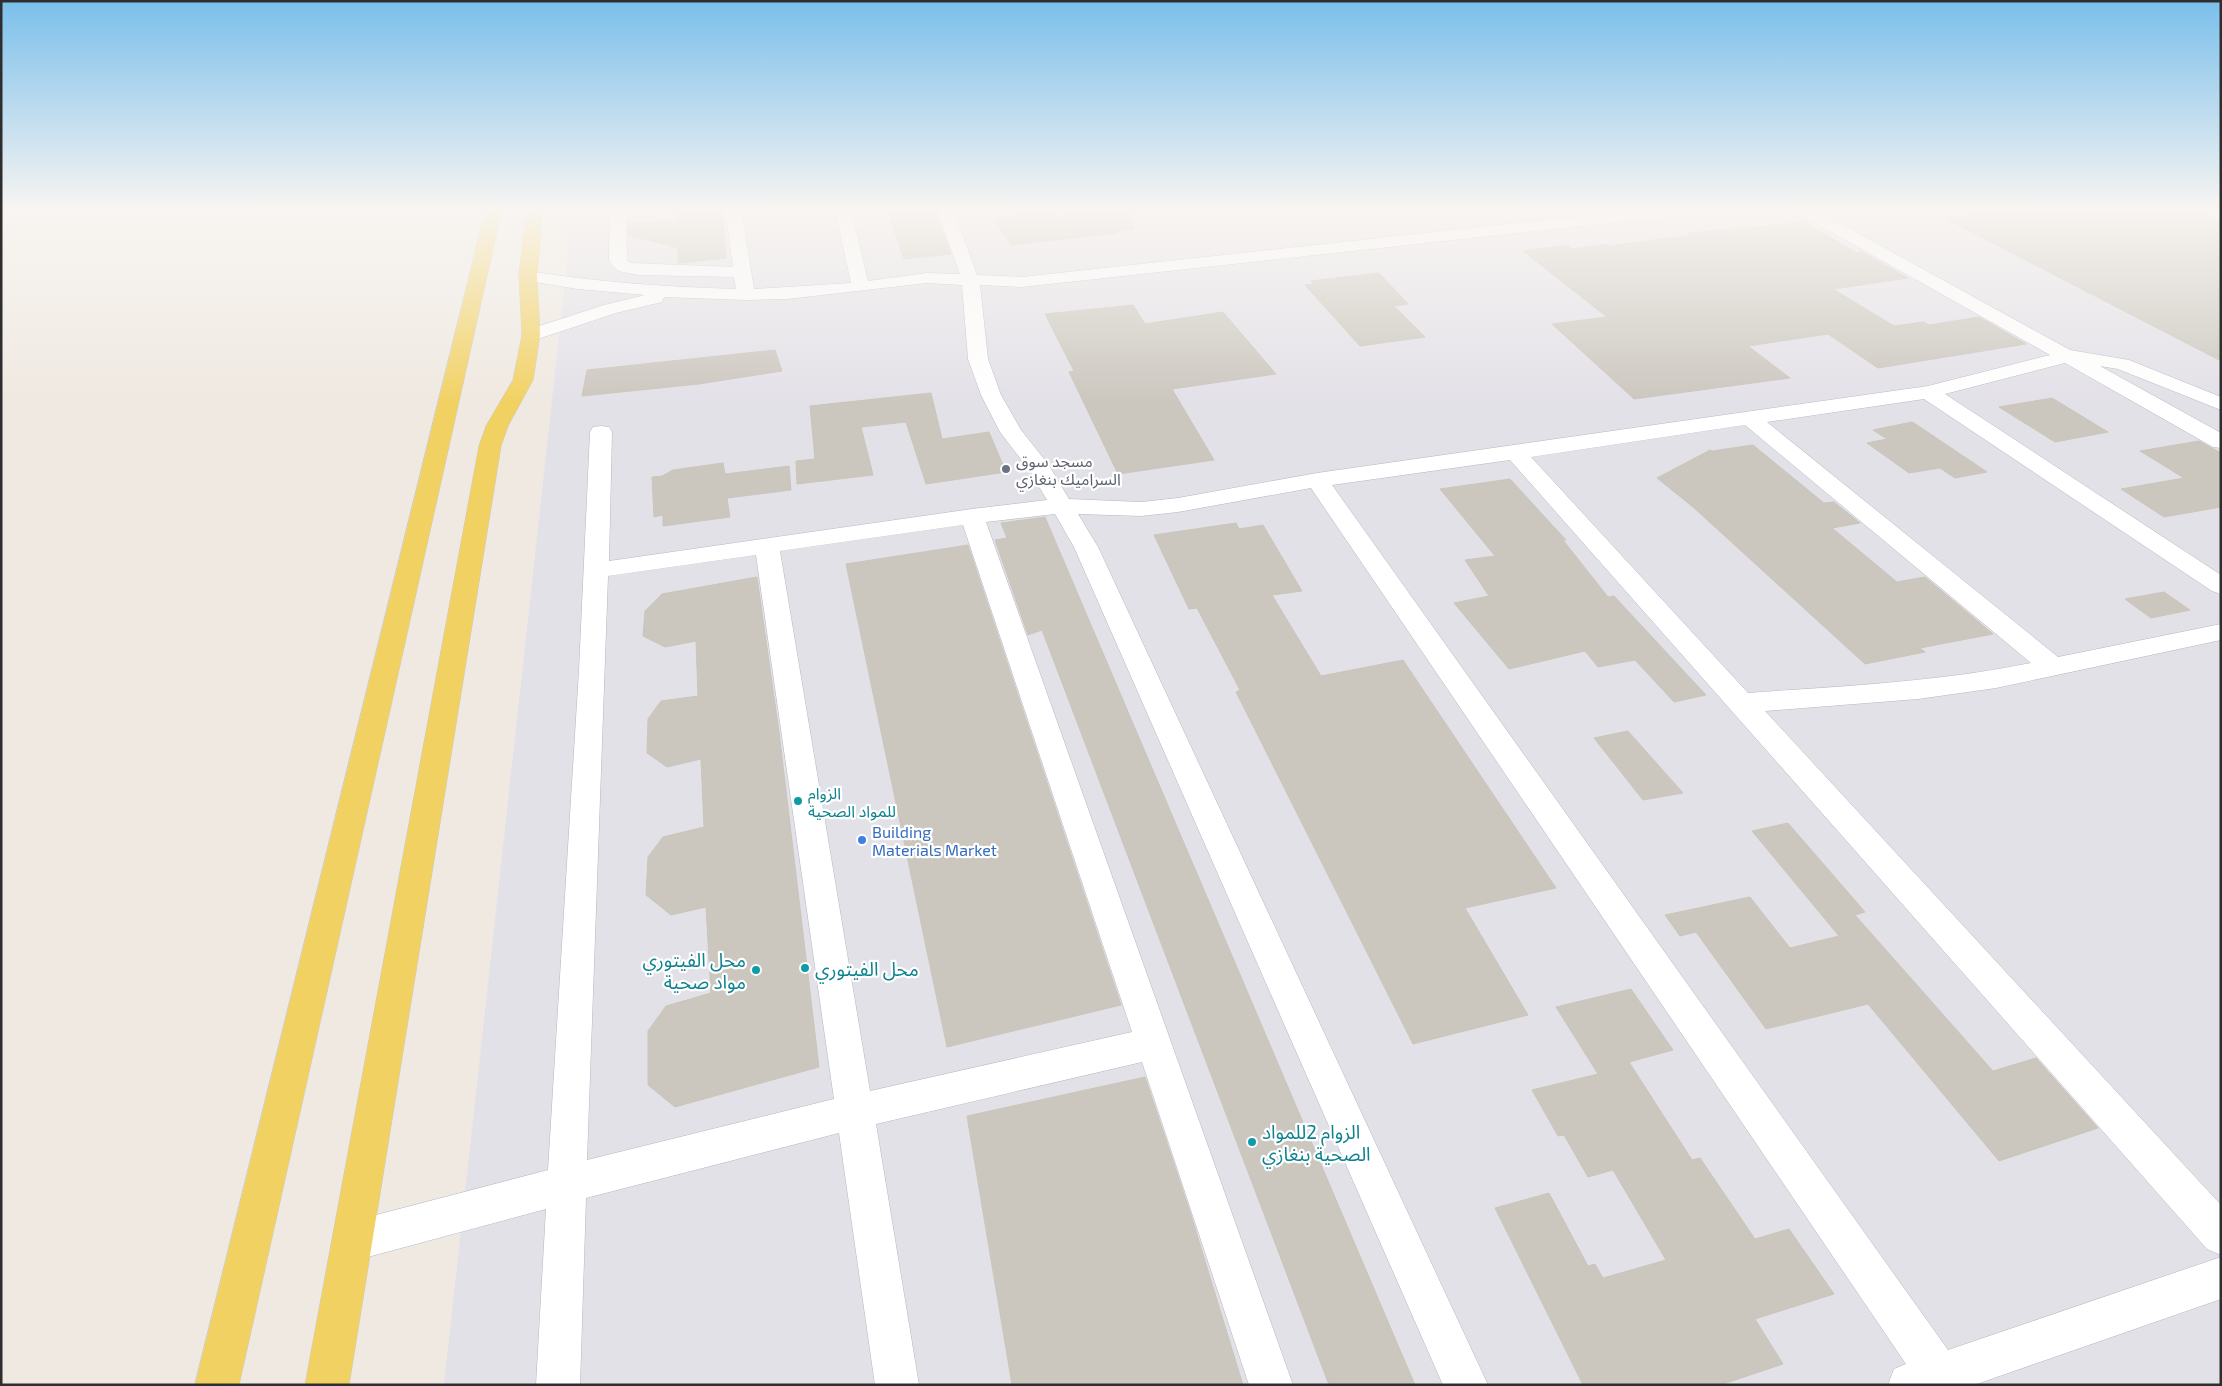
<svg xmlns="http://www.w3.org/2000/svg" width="2222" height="1386" viewBox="0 0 2222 1386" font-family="'Exo 2','Noto Sans Arabic',sans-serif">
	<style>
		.industrial { fill: #e3e1e8 }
		.building { fill: #cbc7bf; stroke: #cbc5ba }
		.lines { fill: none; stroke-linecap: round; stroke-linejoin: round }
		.minor-casing { stroke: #b4b7c1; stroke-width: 1 }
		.major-casing { stroke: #c9c9c9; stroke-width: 1 }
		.minor { fill: #fff; fill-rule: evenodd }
		.major { fill: #f2d163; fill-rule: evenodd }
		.worship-dot { fill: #6b7280; stroke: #fff; stroke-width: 2 }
		.culture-dot { fill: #0f9aa8; stroke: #fff; stroke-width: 2 }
		.shop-dot { fill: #3f7fe0; stroke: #fff; stroke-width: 2 }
		.labels { text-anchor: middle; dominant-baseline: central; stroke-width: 4.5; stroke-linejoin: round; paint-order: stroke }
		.worship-label { font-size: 16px; fill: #5b616d; stroke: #fff; text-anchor: start }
		.culture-label { font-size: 16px; fill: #0d838f; stroke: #fff; text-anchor: start }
		.shop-label { font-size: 16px; fill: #366cbe; stroke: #fff; text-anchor: start }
		.near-culture-label { font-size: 19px; fill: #0d838f; stroke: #fff; text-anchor: start }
	</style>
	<rect width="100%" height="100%" fill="#efe9e1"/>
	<polygon class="industrial" points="573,209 2221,209 2221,1385 444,1385"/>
	<g class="building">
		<polygon points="676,209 722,209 726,258 678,263 678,248 628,235 628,223 677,221"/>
		<polygon points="887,209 935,209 951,254 904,259"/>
		<polygon points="1131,209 1133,229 1117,231 1118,233 1011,245 994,218 1052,211 1056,216"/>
		<polygon points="2013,209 2197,209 2221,220 2221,361 1944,218"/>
		<polygon points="1805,222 1857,253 1862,252 1908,278 1833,289 1894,326 1924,322 1929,325 1979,317 2026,344 1878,368 1828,334 1748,346 1790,378 1634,399 1552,324 1607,317 1523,251 1568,245 1572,249 1605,244 1607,246 1692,235 1688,233"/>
		<polygon points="1379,273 1408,304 1394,306 1425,337 1360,346 1305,285 1313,284 1311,281"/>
		<polygon points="1133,305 1145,324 1223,312 1276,374 1172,389 1214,460 1118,474 1069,372 1074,371 1045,314"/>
		<polygon points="775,350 782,371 699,384 582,396 587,370"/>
		<polygon points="931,393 942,439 989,432 1006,472 926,484 906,422 861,427 873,475 797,484 796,461 815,459 810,406"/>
		<polygon points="2052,398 2108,432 2055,442 1999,407"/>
		<polygon points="1912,422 1914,423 1987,472 1955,478 1940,468 1909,473 1867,443 1887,439 1873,430"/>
		<polygon points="2199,441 2221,453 2221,507 2164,517 2121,489 2184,478 2140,451"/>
		<polygon points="1753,445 1824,503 1834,502 1860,523 1832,528 1897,582 1925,577 1993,634 1920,648 1925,652 1865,664 1693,507 1657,478 1710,450 1712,451"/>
		<polygon points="723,463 725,474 789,466 791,490 727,498 730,517 663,526 663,515 654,517 652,477 662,476 673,470"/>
		<polygon points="1510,479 1566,540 1563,540 1608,597 1614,596 1706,695 1674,702 1635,660 1598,667 1585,651 1509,669 1454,603 1489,596 1465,560 1495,556 1440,489"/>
		<polygon points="1045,517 1415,1385 1329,1385 1042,630 1028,635 995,540 1007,538 1001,523"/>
		<polygon points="1236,523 1239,529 1263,525 1302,591 1272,595 1321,676 1403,660 1556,888 1465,908 1528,1015 1413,1044 1236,692 1240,690 1197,608 1189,609 1154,535"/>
		<polygon points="968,545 1121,1005 947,1047 846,564"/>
		<polygon points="757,577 779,732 819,1067 675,1107 648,1085 648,1031 666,1006 711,993 706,907 671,915 646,895 648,857 663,837 704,827 701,759 667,767 647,753 648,719 661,701 698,696 696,641 665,647 643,636 645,611 662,594"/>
		<polygon points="2164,592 2190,610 2151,618 2125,599"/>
		<polygon points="1628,731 1683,793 1643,800 1594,738"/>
		<polygon points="1788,823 1865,912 1855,915 1993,1071 2036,1058 2098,1128 1999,1161 1868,1004 1766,1029 1696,932 1680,936 1665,915 1750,897 1790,948 1839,936 1752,831"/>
		<polygon points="1631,989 1673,1050 1629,1062 1692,1160 1700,1158 1755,1239 1789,1229 1834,1294 1755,1319 1783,1364 1720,1385 1583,1385 1495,1208 1549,1193 1588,1266 1595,1264 1603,1278 1666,1260 1613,1170 1588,1177 1564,1135 1558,1136 1532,1090 1598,1074 1556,1007"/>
		<polygon points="1145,1077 1191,1215 1243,1385 1012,1385 967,1116"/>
	</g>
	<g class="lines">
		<defs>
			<path id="minor" d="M 610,209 L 626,209 L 627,260 L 630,263 L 733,267 L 725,209 L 741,209 L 754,289 L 851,283 L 835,209 L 851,209 L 868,281 L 927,273 L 960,274 L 937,209 L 953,209 L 977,275 L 1022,277 L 1645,209 L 1700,209 L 1698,212 L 1692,214 L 1022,287 L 980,285 L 988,359 L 1001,395 L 1021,430 L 1048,464 L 1069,499 L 1141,502 L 1178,498 L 1317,473 L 1928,386 L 2050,355 L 1796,212 L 1794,209 L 1814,209 L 2070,350 L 2129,360 L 2221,397 L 2221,410 L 2118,369 L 2100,366 L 2221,433 L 2221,448 L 2213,447 L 2065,363 L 1945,394 L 2221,575 L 2221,594 L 2212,591 L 1924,399 L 1767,422 L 2058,657 L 2221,624 L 2221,640 L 1996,688 L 1918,699 L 1765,711 L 2221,1205 L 2221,1255 L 2207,1249 L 1510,460 L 1332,485 L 1948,1350 L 2221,1257 L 2221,1299 L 1974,1385 L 1888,1385 L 1894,1369 L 1906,1364 L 1311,488 L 1178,512 L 1141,516 L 1078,514 L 1098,547 L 1488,1385 L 1443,1385 L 1074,547 L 1055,514 L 986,522 L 1293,1385 L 1249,1385 L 1142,1062 L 876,1124 L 919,1385 L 875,1385 L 839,1133 L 586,1198 L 580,1385 L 536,1385 L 546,1209 L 353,1261 L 339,1255 L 333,1241 L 339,1227 L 353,1221 L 548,1170 L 579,670 L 590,432 L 593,427 L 601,426 L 609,427 L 612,432 L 609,561 L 972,509 L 1047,500 L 1030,471 L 1000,432 L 981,395 L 968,359 L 962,285 L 927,283 L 787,299 L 746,300 L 664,297 L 662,302 L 616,313 L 538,339 L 531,341 L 524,339 L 522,335 L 524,331 L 604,305 L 645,295 L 578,289 L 522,280 L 519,276 L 522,272 L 528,271 C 597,282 666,287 736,289 L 734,277 L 639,275 L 618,271 L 609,261 ZM 1745,425 L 2031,663 C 1938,682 1843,686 1748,693 L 1531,457 ZM 963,525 L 1132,1032 L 870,1091 L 780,551 ZM 756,555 L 834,1099 L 587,1160 L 608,576 Z"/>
			<g id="major">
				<polygon points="486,209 502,209 239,1385 195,1385"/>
				<polygon points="527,209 543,209 537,276 540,335 533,380 508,426 501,446 349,1385 305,1385 479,446 486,426 513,380 522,335 519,276"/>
			</g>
		</defs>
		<use href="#minor" class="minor-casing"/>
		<use href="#major" class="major-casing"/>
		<use href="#minor" class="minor"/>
		<use href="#major" class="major"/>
	</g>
	<linearGradient id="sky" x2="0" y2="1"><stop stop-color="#7abfeb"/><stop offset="0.52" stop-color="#f8f5f2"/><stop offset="1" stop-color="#f8f5f2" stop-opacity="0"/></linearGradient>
	<rect width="2222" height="403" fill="url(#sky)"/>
	<circle class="worship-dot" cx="1006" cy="469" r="5"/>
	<g class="culture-dot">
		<circle cx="798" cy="801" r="5"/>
		<circle cx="805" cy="968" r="5"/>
		<circle cx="756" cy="970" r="5"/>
		<circle cx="1252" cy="1142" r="5"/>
	</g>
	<circle class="shop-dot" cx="862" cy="840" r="5"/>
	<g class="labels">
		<g class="worship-label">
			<text x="1016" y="460">مسجد سوق<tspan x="1016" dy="18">السراميك بنغازي</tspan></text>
		</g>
		<g class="culture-label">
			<text x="808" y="792">الزوام<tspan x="808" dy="18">للمواد الصحية</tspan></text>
		</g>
		<g class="shop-label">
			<text x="872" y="831">Building<tspan x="872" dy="18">Materials Market</tspan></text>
		</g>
		<g class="near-culture-label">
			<text x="746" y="959" text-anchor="end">محل الفيتوري<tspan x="746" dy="22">مواد صحية</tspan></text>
			<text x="815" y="968">محل الفيتوري</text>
			<text x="1262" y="1131">الزوام 2للمواد<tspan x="1262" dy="22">الصحية بنغازي</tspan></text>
		</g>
	</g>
	<rect width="2222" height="1386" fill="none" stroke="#2e2e2e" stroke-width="5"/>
</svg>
